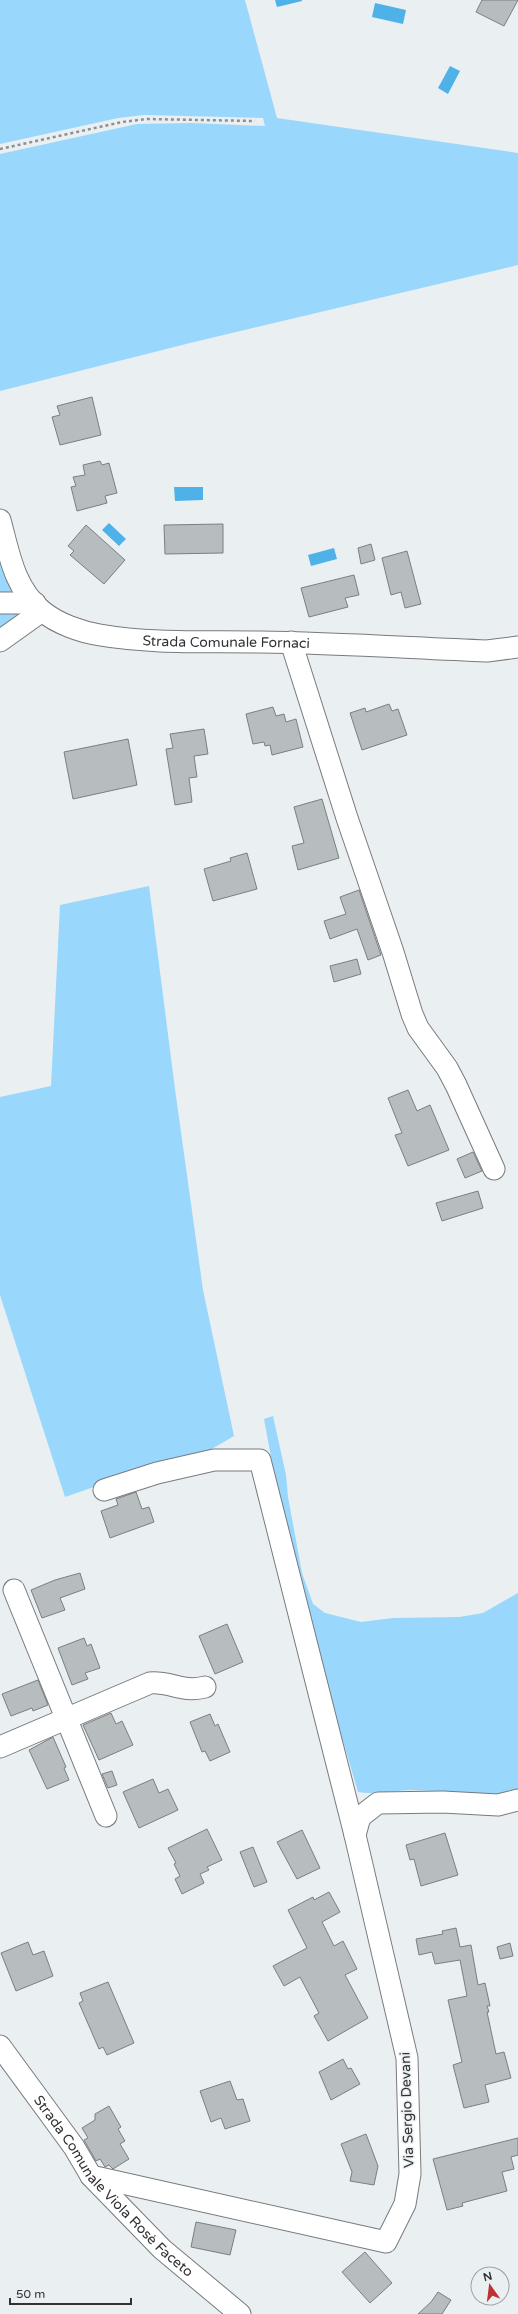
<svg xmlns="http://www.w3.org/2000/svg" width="518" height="2314" viewBox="0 0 518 2314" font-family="'Varela Round',sans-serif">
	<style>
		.green { fill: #9ad7fc }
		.water { fill: #4eb1e7 }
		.building { fill: #b7bcbf; stroke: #7b7f82 }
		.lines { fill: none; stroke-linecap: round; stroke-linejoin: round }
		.minor-casing { stroke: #777b7e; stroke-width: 23 }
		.path { stroke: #8d9092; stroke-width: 2.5; stroke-dasharray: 3 3; stroke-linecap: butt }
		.minor { stroke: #fff; stroke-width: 21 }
		.labels { text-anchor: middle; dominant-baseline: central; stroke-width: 3; stroke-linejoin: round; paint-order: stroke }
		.street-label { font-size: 14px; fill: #313233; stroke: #eaeff2 }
	</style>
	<rect width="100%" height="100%" fill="#eaeff2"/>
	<g class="green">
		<polygon points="0,0 245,0 277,118 518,153 518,265 190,343 0,391 0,154 137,124 192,123 265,126 263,118 144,115 118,118 0,144"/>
		<polygon points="0,544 12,595 0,600"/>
		<polygon points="13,608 23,619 0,636 0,609"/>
		<polygon points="149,886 175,1089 203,1290 234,1436 203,1454 177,1458 65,1497 0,1295 0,1097 51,1086 60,905"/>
		<path d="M 273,1416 L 286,1475 L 288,1497 L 302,1573 L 313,1604 L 325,1613 L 361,1622 L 393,1618 L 459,1617 L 483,1613 L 518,1593 L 518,1792 C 483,1797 448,1791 413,1790 C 395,1790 376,1795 358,1792 L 323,1673 L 311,1617 L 284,1527 L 264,1419 Z"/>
	</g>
	<g class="water">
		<polygon points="275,0 302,0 302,1 277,7"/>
		<polygon points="375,3 406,10 403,24 372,17"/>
		<polygon points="450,66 460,71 448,94 438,88"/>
		<polygon points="174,487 203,487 203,500 175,501"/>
		<polygon points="109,523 126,539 119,546 102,530"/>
		<polygon points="334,548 337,559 311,566 308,555"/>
	</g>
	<g class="building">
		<polygon points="482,0 518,0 504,26 476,12"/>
		<polygon points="92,397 101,435 60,445 52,417 60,415 57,406"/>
		<polygon points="100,461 102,465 109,463 117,493 105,496 107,503 77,511 71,487 76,486 73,477 85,475 83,465"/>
		<polygon points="223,524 223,553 165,554 164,525"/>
		<polygon points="86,525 125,560 104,584 70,555 74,551 68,546"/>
		<polygon points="371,544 375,560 361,564 358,548"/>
		<polygon points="407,551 421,604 405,608 401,592 391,595 382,558"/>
		<polygon points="354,575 359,595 345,598 348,607 309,617 301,588"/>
		<polygon points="389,704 392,711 398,709 407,735 362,750 350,713 365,708 366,712"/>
		<polygon points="273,707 276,716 284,714 286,722 296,719 303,747 272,755 270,745 265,746 264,742 253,744 246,714"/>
		<polygon points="204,729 208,754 194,756 197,777 189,778 192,802 175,805 166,749 173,748 170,734"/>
		<polygon points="128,739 137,785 73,799 64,752"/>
		<polygon points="322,799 339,858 298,870 292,846 304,843 294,807"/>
		<polygon points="247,853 257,889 213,901 204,869 231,861 230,858"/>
		<polygon points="359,890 381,955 368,960 357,929 330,939 324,921 346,914 340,897"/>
		<polygon points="357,959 361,974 334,982 330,966"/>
		<polygon points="408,1090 417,1111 430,1105 449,1150 408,1166 395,1135 402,1133 388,1098"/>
		<polygon points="473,1152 482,1171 465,1178 457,1159"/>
		<polygon points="478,1191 483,1208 442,1221 436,1203"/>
		<polygon points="136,1492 142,1509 149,1507 154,1522 110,1538 101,1511 118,1505 116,1499"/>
		<polygon points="80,1573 85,1589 60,1598 65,1610 42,1618 31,1590 55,1580"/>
		<polygon points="227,1624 243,1662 215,1674 199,1636"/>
		<polygon points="84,1638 87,1646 91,1644 100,1668 85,1673 88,1679 72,1685 58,1648"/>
		<polygon points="38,1680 48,1705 33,1711 32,1708 11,1716 2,1694"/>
		<polygon points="111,1713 116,1724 122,1721 133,1745 99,1760 83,1725"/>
		<polygon points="210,1714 215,1726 218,1724 230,1752 210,1761 205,1751 202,1752 190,1722"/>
		<polygon points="53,1737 66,1767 64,1768 69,1780 47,1789 29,1750"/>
		<polygon points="112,1771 117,1785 108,1788 102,1774"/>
		<polygon points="153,1779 159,1793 168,1789 178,1810 139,1828 123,1792"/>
		<polygon points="207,1829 222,1860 207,1867 209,1870 200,1874 204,1883 182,1894 175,1879 180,1876 174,1864 176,1863 168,1848"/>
		<polygon points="302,1830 320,1868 297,1879 277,1842"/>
		<polygon points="445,1833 458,1875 421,1886 414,1859 410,1860 406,1845"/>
		<polygon points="253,1847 267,1882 254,1887 240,1852"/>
		<polygon points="329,1892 340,1912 322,1922 334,1946 343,1941 357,1969 345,1975 368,2018 328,2041 314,2016 319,2013 300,1977 284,1986 273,1966 307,1948 288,1910 313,1897 314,1900"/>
		<polygon points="456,1928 460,1947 471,1945 478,1985 485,1983 490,2006 487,2006 489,2012 487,2012 496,2054 504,2052 511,2078 485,2085 489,2102 464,2108 453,2065 462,2062 448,2000 467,1996 460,1960 435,1964 432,1952 419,1955 416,1939 443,1934 442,1931"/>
		<polygon points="28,1942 33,1955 44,1951 53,1976 16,1991 1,1953"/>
		<polygon points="510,1943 513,1956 500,1959 497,1947"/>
		<polygon points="108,1982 134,2043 107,2055 103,2047 99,2049 79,2003 83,2001 80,1993"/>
		<polygon points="343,2059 348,2069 351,2068 360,2084 331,2100 319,2072"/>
		<polygon points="230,2081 237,2100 243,2099 250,2121 225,2129 221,2118 211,2122 200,2091"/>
		<polygon points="109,2106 121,2127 118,2129 125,2141 120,2144 129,2159 113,2169 109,2165 105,2167 100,2159 96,2161 84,2140 88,2138 82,2128 95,2120 95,2114"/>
		<polygon points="366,2134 378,2166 374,2185 350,2181 352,2172 341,2144"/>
		<polygon points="518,2138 518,2155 511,2157 514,2169 502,2172 507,2191 462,2203 463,2206 447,2210 433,2159"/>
		<polygon points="196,2222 236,2230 230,2255 191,2247"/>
		<polygon points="365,2252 392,2283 370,2303 342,2272"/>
		<polygon points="438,2292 451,2300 442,2314 418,2314 431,2302"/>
	</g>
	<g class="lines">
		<defs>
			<g id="minor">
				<path id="s1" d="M 0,520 C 9,553 14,588 42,611 C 58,624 81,632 100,635 C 152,644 208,641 260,642 C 336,643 411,648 487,651 L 518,647"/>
				<polyline points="0,603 35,603"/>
				<polyline points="0,641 42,611"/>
				<polyline points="291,642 347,818 393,952 412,1014 418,1028 447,1068 456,1085 494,1169"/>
				<polyline points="104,1490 157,1473 214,1460 260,1460 355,1835"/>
				<polyline points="14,1590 106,1816"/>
				<path d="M 0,1747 L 150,1683 C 170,1681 183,1693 205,1687"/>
				<path id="s2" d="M 0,2046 L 74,2147 L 91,2176 L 162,2249 L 240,2314"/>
				<polyline points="91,2176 386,2242 405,2204 410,2174 407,2058 355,1835 360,1817 378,1803 443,1802 498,1805 518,1800"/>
			</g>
		</defs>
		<use href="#minor" class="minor-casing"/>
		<polyline class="path" points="0,149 122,122 147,119 255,121"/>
		<use href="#minor" class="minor"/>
	</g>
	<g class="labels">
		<g class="street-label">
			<text stroke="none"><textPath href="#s1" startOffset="292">Strada Comunale Fornaci</textPath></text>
			<text transform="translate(407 2110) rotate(-92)">Via Sergio Devani</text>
			<text stroke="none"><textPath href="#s2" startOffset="181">Strada Comunale Viola Rosè Faceto</textPath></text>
		</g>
	</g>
	<g transform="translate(490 2286) rotate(346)"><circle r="19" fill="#eaeff2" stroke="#a0a3a6"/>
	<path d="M0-3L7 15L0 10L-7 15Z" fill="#c03131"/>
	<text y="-6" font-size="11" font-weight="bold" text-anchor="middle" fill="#313233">N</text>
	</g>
	<path d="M10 2298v6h121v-6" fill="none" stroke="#313233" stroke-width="2"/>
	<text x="16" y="2298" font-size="12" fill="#313233" stroke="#eaeff2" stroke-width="3" paint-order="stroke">50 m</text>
</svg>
